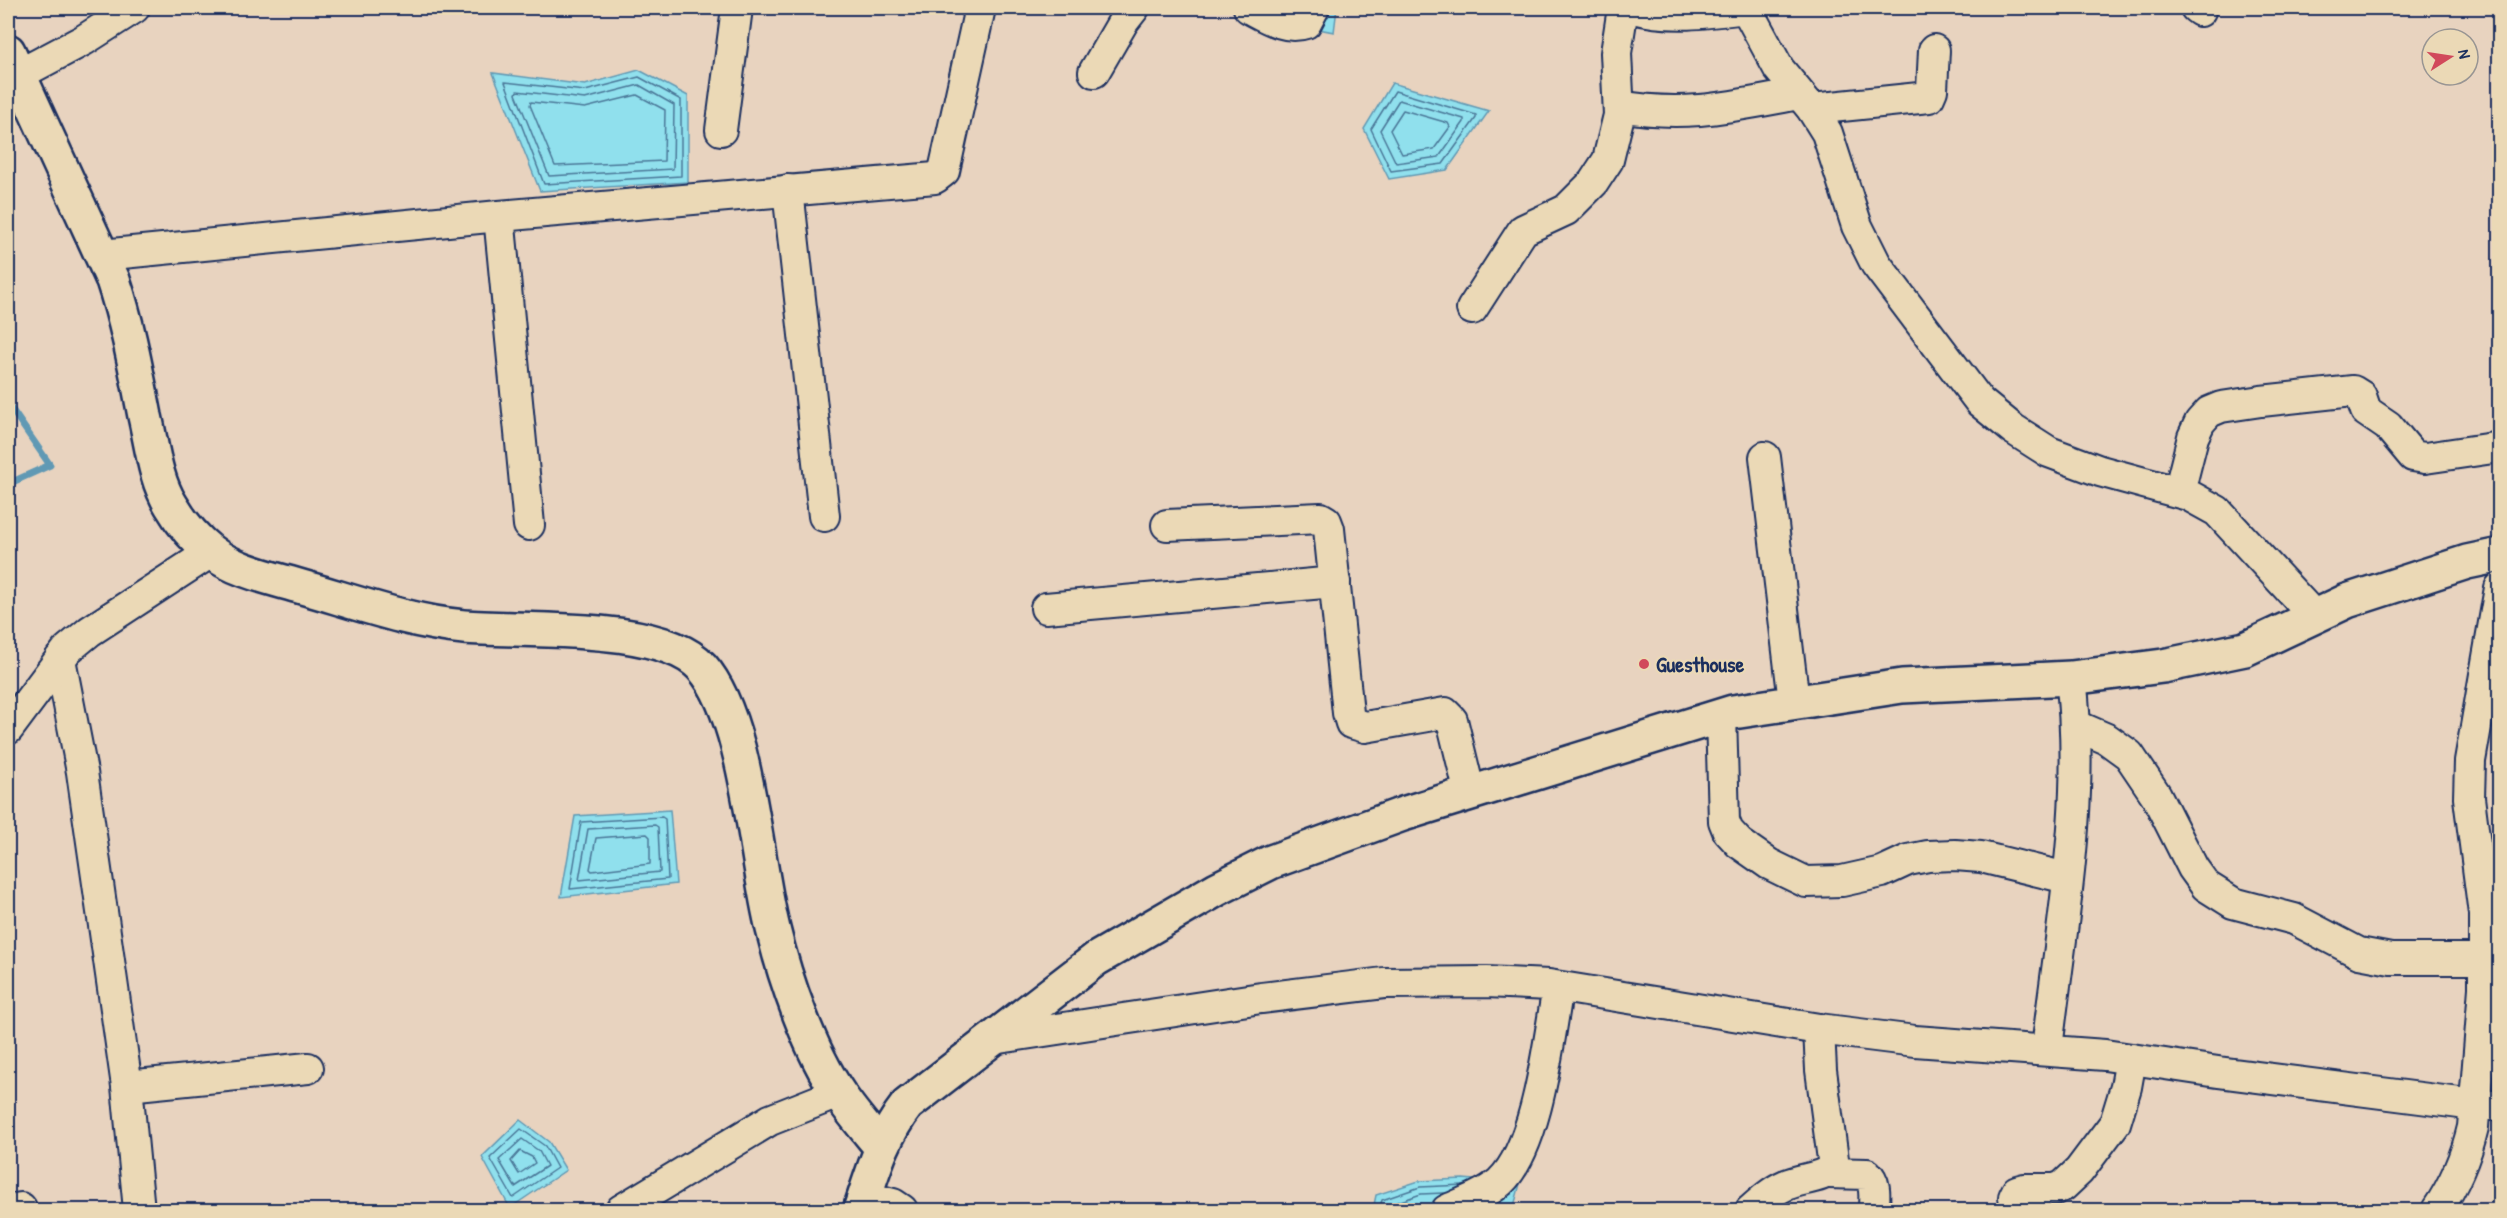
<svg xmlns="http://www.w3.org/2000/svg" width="2507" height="1218" viewBox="0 0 2507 1218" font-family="'Patrick Hand',sans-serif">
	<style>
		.water { fill: #90e0ed; stroke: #6199b4; stroke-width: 1.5 }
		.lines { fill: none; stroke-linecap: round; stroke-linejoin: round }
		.shore { stroke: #4a7697; stroke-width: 1.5 }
		.stream { stroke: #6199b4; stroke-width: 7 }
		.minor-casing { stroke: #1b2f5e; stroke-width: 34 }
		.major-casing { stroke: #1b2f5e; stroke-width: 38 }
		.minor { stroke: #ebd9b6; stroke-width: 30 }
		.major { stroke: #ebd9b6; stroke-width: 33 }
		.poi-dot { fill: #d1495b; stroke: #ebd9b6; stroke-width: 2 }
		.labels { text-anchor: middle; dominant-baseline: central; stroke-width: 4.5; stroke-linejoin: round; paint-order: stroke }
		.poi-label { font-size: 22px; font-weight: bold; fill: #1b2f5e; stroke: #ebd9b6; text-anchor: start }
	</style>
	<rect width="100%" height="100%" fill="#e8d3bf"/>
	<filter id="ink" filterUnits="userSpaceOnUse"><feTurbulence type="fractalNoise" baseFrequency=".0167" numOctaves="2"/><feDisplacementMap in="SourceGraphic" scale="12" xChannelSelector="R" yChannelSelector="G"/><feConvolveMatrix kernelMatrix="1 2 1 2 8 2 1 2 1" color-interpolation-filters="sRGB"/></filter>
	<g filter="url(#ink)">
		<g class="water">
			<polygon points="1264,8 1337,8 1334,32 1288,23"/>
			<polygon points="639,70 688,96 688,182 540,191 493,73 585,85"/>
			<polygon points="1392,83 1489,111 1447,170 1389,179 1364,129"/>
			<polygon points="670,810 676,884 561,897 575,816"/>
			<polygon points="520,1120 549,1142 566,1170 510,1208 482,1157"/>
			<polygon points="1463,1179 1520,1184 1513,1210 1373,1210 1376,1195 1419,1181"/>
		</g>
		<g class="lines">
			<g class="shore">
				<polygon points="639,77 681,100 681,176 544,184 505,82 585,91"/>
				<polygon points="639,85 674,105 673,169 549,176 516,94 517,91 585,99"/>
				<polygon points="1395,91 1476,115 1476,118 1443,164 1391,171 1371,129"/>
				<polygon points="637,95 665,110 664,161 555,166 530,105 531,102 585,108"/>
				<polygon points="1399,100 1464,119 1464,122 1439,157 1396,163 1380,130"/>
				<polygon points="1403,110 1448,123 1450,127 1434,149 1402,154 1390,130"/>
				<polygon points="662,817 665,819 668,879 570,889 581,822"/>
				<polygon points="655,825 658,827 660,872 579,880 588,829"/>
				<polygon points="647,834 650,837 650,864 592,871 590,869 596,838"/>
				<polygon points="521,1129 545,1146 557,1168 513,1198 490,1158"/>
				<polygon points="522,1139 539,1151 547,1166 515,1187 499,1160"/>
				<polygon points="520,1151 532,1157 535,1163 519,1174 511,1161"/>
				<polyline points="1379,1210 1382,1200 1420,1187 1464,1185"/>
				<polyline points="1386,1210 1389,1205 1421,1194 1444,1193"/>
			</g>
			<polyline class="stream" points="8,404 50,465 8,484"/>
			<defs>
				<g id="minor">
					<path d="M 1249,8 C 1266,17 1286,30 1306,23 L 1314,8"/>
					<path d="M 1633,8 C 1671,18 1707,13 1745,8"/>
					<polyline points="1746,8 1779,69 1812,109 1827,133 1857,226 1876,264 1980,402 2013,429 2049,452 2100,471 2188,495 2217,511 2315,617"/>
					<polyline points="2196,8 2200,11"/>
					<polyline points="1094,72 1123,22 1134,8"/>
					<polyline points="18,75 84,40 134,8"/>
					<path d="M 1619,106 C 1687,118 1733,106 1799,94"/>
					<polyline points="1812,109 1929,97 1932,90 1934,50"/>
					<polyline points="721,130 737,8"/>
					<polyline points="788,190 824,516"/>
					<polyline points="499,216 529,525"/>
					<polyline points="102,255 499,216 935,178 944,171 980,8"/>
					<polyline points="1472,309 1523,230 1566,210 1593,183 1608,160 1619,115 1616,53 1623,8"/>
					<polyline points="1765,457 1794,702"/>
					<polyline points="2179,492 2193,437 2200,422 2209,412 2221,407 2261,401 2353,391 2361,396 2366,411 2388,426 2413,456 2425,458 2500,447"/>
					<polyline points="1167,525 1321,518 1326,521 1329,529 1348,713 1351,723 1365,727 1445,713 1452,720 1470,794"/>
					<polyline points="1046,608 1335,582"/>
					<polyline points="60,659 82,772 127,1086 139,1210"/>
					<polyline points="1721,715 1724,821 1728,831 1739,843 1769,864 1806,882 1842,881 1882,872 1908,860 1928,856 1955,855 1981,857 2067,878"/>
					<polyline points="2077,726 2107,739 2129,755 2156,795 2193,868 2206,886 2233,903 2294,919 2359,953 2391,959 2484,959"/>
					<polyline points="8,729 67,650 90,631 211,552"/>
					<polyline points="992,1039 1261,998 1384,983 1487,982 1549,985 1819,1029 1915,1041 2105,1055 2218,1072 2475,1105 2500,1105"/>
					<path d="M 2047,1049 C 2061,927 2086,802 2071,678"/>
					<polyline points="127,1086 308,1068"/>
					<path d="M 1828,1173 L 1867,1174 C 1877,1183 1874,1198 1874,1210"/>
					<polyline points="865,1197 893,1204 902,1210"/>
					<polyline points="8,1210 21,1208"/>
					<polyline points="621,1210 770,1120 838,1093"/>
					<path d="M 1447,1210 C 1465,1202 1485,1195 1500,1182 C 1538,1147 1549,1038 1558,987"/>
					<path d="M 1751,1210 C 1761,1201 1772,1191 1786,1185 C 1801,1178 1822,1179 1834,1167 L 1821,1070 L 1819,1029"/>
					<polyline points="2016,1210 2014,1197 2017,1191 2024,1189 2055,1189 2063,1186 2079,1171 2115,1123 2126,1087 2131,1059"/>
					<path d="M 2437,1210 C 2454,1185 2466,1157 2473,1127 L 2484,988 L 2484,914 L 2469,798 L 2470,761 L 2500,588"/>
				</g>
				<g id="major">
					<path d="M 8,51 L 113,280 C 128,325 136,370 145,416 C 152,446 155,479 171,505 C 181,522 195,539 210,551 C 235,571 272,578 302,587 C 355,602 409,622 464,627 C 523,632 661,622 702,667 C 748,719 755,859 773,929 C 785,979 810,1052 840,1095 C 852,1113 867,1130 881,1147"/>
					<path d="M 860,1210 C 873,1172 882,1137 907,1105 L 1096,959 L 1217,889 L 1271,862 L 1403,814 L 1733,712 L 1902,686 L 2071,678 L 2163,666 L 2245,649 L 2347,601 L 2467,562 L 2500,555"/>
				</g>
			</defs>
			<use href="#minor" class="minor-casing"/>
			<use href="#major" class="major-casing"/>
			<use href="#minor" class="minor"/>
			<use href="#major" class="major"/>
		</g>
	</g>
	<circle class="poi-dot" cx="1644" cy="664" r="6"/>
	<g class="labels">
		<g class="poi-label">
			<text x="1656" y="664">Guesthouse</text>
		</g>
	</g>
	<rect width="2507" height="1218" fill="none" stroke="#ebd9b6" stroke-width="30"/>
	<rect x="15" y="15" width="2477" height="1188" fill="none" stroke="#1b2f5e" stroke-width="2" filter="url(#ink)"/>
	<g transform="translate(2450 57) rotate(78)"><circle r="28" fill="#ebd9b6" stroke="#989593" stroke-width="1.5"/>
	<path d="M0-4.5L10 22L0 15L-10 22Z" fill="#d1495b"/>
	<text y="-9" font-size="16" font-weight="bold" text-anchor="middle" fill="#1b2f5e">N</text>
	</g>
</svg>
